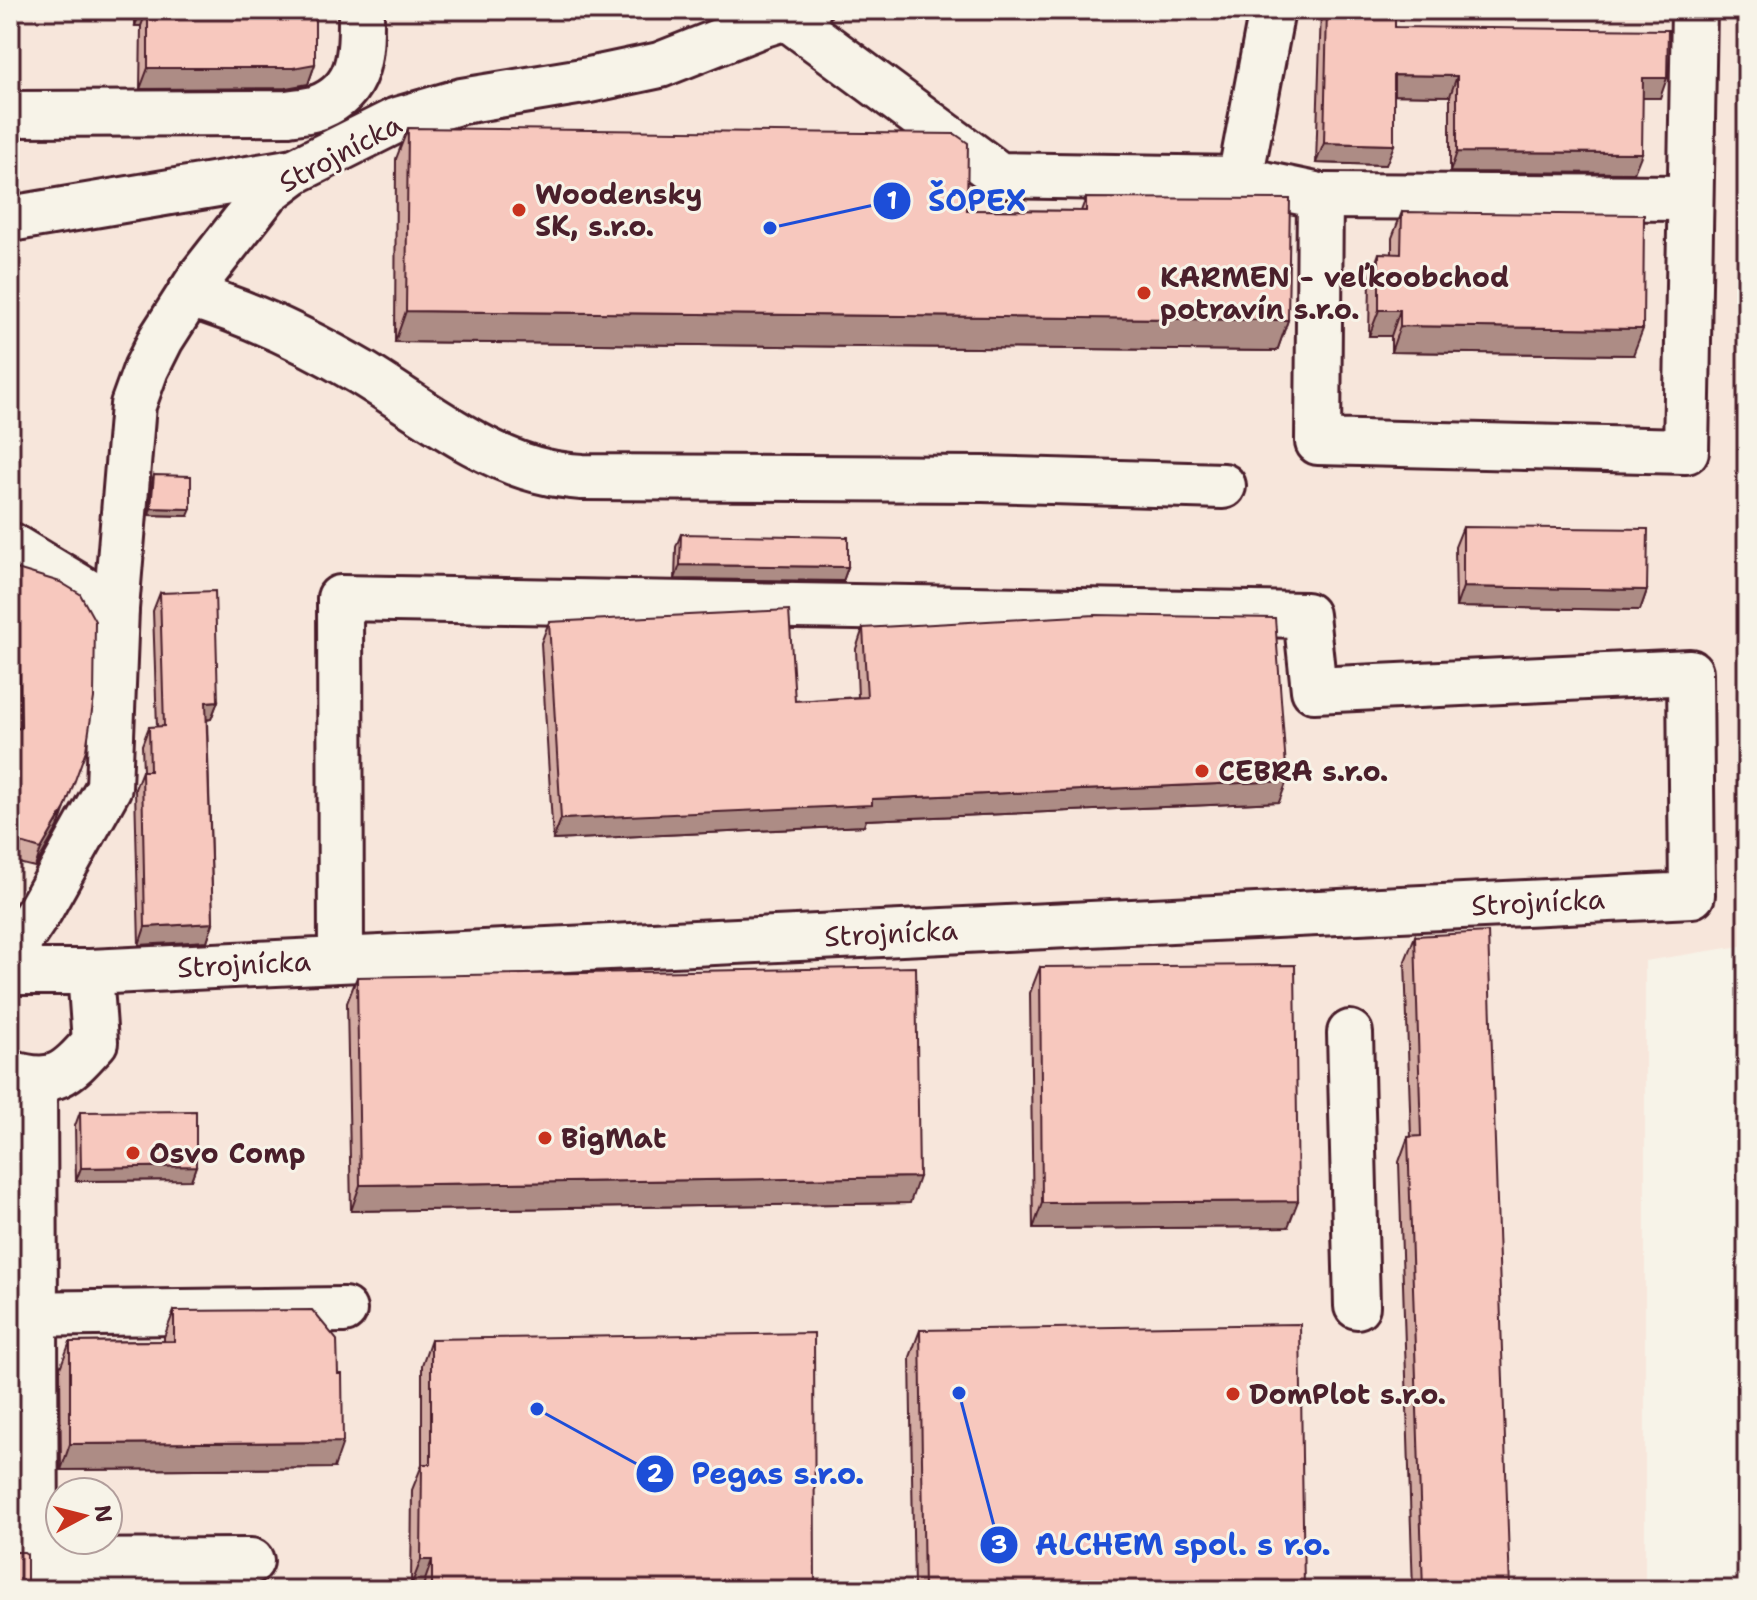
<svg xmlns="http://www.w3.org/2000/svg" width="1757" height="1600" viewBox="0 0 1757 1600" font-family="'Shantell Sans',sans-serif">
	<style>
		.built { fill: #f7e6db; fill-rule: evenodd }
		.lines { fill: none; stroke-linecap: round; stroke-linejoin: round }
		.minor-casing { stroke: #4a1f2b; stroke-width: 50 }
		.minor { stroke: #f7f3e8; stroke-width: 44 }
		.wall { fill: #d4aca3; stroke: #4a1f2b; stroke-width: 2 }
		.shaded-wall { fill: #ad8c85; stroke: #4a1f2b; stroke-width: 2 }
		.building { fill: #f7c8be; stroke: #4a1f2b; stroke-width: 2 }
		.poi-dot { fill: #c8321e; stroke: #f7f3e8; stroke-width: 3 }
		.labels { text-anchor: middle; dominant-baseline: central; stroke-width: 6; stroke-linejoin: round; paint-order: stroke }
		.street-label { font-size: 28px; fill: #4a1f2b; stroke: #f7f3e8 }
		.poi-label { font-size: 28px; font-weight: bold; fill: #4a1f2b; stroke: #f7f3e8; text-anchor: start }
		.leader { fill: none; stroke: #1d4ed8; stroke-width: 3 }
		.callout-dot { fill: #1d4ed8; stroke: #f7f3e8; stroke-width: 3 }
		.mark-label { font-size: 24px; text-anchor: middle; font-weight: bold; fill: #fff }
		.callout-label { font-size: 30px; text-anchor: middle; font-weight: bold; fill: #1d4ed8; stroke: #f7f3e8; stroke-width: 6; stroke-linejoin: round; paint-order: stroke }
	</style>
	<rect width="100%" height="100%" fill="#f7f3e8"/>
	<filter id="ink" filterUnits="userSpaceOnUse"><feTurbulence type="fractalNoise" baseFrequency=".0125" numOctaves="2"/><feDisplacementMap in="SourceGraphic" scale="16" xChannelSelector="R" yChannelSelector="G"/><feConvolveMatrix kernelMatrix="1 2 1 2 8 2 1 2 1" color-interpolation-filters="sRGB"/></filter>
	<g filter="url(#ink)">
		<path class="built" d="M 10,10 L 1747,10 L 1747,945 L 1645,961 L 1645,1590 L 10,1590 ZM 60,1492 L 108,1492 L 108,1540 L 60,1540 Z"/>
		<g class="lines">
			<defs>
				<g id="minor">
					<polyline points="786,17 999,175 1240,179 1272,10"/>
					<path d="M 10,114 L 288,113 C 297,111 310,111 319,107 C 363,90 361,50 361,10"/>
					<polyline points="1240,179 1320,196 1318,442 1686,451 1694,10"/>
					<polyline points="1320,196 1690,198"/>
					<polyline points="10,219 295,171"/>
					<path d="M 189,295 C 250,313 308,341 362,373 C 416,406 485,460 546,472 C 558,475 570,476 582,477 L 983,479 L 1223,486"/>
					<polyline points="10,545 116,609 109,787 40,910 10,955"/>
					<polyline points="116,609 133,405 146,369 161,339 202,275 267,192 295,171 397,120 462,101 589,80 660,65 761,25 808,10"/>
					<polyline points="10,972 90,972 1692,895 1690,672 1314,690 1306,615 340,598 341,959"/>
					<polyline points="1350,1033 1357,1306"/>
					<path d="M 10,1073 C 55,1087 66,1074 95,1042 L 90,972"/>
					<polyline points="34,1081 36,1562 251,1561"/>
					<polyline points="10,1314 344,1310"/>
				</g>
			</defs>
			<use href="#minor" class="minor-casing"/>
			<use href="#minor" class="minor"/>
		</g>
		<g class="wall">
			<polygon points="135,10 315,10 315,64 308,84 286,88 140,89 141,26 135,26"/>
			<polygon points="1321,10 1395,10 1395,27 1660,98 1642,98 1634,173 1450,172 1450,96 1394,95 1386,165 1316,163"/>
			<polygon points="408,128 967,210 1081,211 1086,198 1288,320 1277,351 395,342 396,159"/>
			<polygon points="1402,212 1633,355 1391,352 1391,336 1369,336 1370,279 1379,253 1392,254 1392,238"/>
			<polygon points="154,475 188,516 149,515 152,482"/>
			<polygon points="1463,527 1647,590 1640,610 1456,607 1455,547"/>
			<polygon points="681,534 848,567 843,581 675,579 676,547"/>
			<polygon points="17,569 58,827 35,867 14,862 10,862 10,729 14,729 10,588"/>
			<polygon points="160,593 218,701 211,719 207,720 213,923 207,941 139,945 135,789 142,771 143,771 142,745 149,727 157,727 153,611"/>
			<polygon points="549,622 795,701 858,697 856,649 863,628 1279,802 866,820 864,826 553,840 541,643"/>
			<polygon points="1415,936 1510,1590 1413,1590 1399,1162 1408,1137 1411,1137 1405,961"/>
			<polygon points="1040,967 1288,1227 1033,1229 1030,993"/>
			<polygon points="357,977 910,1203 351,1211 347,1003"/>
			<polygon points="80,1112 196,1166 191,1180 76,1181 75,1126"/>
			<polygon points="174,1311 334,1468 61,1470 60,1368 70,1342 164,1341 164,1337"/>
			<polygon points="920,1330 1304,1590 914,1590 910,1357"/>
			<polygon points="431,1339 815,1590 423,1590 423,1586 411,1586 412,1490 422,1465 422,1365"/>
		</g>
		<g class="shaded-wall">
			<polygon points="141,10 147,10 141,26 135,26"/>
			<polygon points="315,64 308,84 286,88 140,89 148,68"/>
			<polygon points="1394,75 1457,76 1450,96 1387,95"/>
			<polygon points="1643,78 1667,78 1660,98 1635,98"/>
			<polygon points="1324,143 1394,145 1386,165 1316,163"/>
			<polygon points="1457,152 1642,153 1634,173 1450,172"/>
			<polygon points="1379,310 1400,310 1391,336 1369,336"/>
			<polygon points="406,311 1288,320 1277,351 395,342"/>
			<polygon points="1400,326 1643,329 1633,355 1391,352"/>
			<polygon points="151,508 191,509 188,516 149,515"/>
			<polygon points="680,565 848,567 843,581 675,579"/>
			<polygon points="1463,587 1647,590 1640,610 1456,607"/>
			<polygon points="218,701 211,719 200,720 206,702"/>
			<polygon points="1287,781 1279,802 866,820 864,826 553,840 561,819 872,799"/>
			<polygon points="65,808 58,827 35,867 41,849"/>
			<polygon points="10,843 21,843 14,862 10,862"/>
			<polygon points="213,923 207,941 139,945 145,927"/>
			<polygon points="196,1166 191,1180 76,1181 81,1168"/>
			<polygon points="919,1177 910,1203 351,1211 360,1185"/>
			<polygon points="1298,1201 1288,1227 1033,1229 1042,1203"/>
			<polygon points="343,1442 334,1468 61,1470 70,1444"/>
			<polygon points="421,1560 432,1560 423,1586 411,1586"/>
		</g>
		<g class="building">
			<polygon points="148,10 315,10 315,64 293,68 148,68"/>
			<polygon points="1327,10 1395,10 1395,27 1668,30 1667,78 1643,78 1642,153 1457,152 1457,76 1394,75 1394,145 1324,143"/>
			<polygon points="408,128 955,134 968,143 967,210 1086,211 1086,198 1290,199 1288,320 406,311"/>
			<polygon points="1402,212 1644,215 1643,329 1400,326 1400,310 1379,310 1379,253 1401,254"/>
			<polygon points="154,475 191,476 191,509 151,508"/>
			<polygon points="1463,527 1648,529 1647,590 1463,587"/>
			<polygon points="681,534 848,537 848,567 680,565"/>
			<polygon points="17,569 60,582 80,594 95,621 94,698 86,750 65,808 41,849 21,843 10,843 10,729 21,728"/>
			<polygon points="215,591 218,701 206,702 213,923 145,927 142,771 150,771 149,727 164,726 160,593"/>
			<polygon points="789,610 795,701 867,697 863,628 1095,615 1275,618 1287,781 872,799 872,805 561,819 549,622"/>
			<polygon points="1488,932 1510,1590 1423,1590 1408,1137 1421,1136 1415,936"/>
			<polygon points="1295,965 1298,1201 1042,1203 1040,967"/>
			<polygon points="916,967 919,1177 360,1185 357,977"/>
			<polygon points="196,1111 196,1166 81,1168 80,1112"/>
			<polygon points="312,1310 337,1340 338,1374 342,1374 343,1442 70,1444 70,1342 174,1341 174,1311"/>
			<polygon points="1300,1324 1304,1590 924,1590 920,1330"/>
			<polygon points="814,1333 815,1590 432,1590 432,1560 421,1560 422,1464 431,1464 431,1339"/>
			<polygon points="10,1552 24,1552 27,1554 27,1590 10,1590"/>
		</g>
	</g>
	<g class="poi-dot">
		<circle cx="519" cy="210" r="8"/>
		<circle cx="1144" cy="293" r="8"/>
		<circle cx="1202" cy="771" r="8"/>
		<circle cx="545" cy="1138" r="8"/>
		<circle cx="133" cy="1153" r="8"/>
		<circle cx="1233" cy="1394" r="8"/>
	</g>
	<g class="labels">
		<g class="street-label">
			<text transform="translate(340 153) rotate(-28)">Strojnícka</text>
			<text transform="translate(1538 902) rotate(-3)">Strojnícka</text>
			<text transform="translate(891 933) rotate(-3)">Strojnícka</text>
			<text transform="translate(244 964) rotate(-3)">Strojnícka</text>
		</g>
		<g class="poi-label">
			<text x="535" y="194">Woodensky<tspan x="535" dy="32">SK, s.r.o.</tspan></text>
			<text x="1160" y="277">KARMEN - veľkoobchod<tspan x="1160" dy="32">potravín s.r.o.</tspan></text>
			<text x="1218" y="771">CEBRA s.r.o.</text>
			<text x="561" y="1138">BigMat</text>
			<text x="149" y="1153">Osvo Comp</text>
			<text x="1249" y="1394">DomPlot s.r.o.</text>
		</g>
	</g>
	<path class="leader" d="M770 228L892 201M537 1409L655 1474M959 1393L999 1545"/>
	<g class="callout-dot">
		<circle cx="770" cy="228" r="8"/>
		<circle cx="537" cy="1409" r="8"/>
		<circle cx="959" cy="1393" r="8"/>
		<circle cx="892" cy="201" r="20"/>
		<circle cx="655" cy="1474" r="20"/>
		<circle cx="999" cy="1545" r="20"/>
	</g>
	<g class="mark-label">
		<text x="892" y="209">1</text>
		<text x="655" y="1482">2</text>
		<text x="999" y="1553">3</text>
	</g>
	<g class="callout-label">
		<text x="977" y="211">ŠOPEX</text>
		<text x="778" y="1484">Pegas s.r.o.</text>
		<text x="1183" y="1555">ALCHEM spol. s r.o.</text>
	</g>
	<rect width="1757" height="1600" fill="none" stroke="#f7f3e8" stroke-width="40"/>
	<rect x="20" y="20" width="1717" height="1560" fill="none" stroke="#4a1f2b" stroke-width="3" filter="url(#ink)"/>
	<g transform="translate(84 1516) rotate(83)"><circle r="38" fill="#f7f3e8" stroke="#b29e9c" stroke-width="2"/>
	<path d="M0-6L14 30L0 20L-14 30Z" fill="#c8321e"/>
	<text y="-12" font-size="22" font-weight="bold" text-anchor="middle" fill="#4a1f2b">N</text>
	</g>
</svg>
